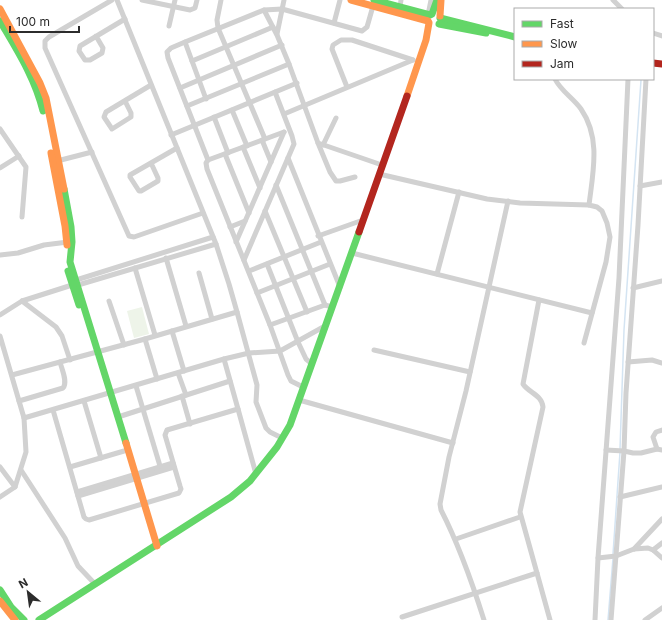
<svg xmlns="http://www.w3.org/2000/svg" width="662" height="620" viewBox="0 0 662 620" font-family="Inter,sans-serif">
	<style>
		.green { fill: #eef4e9 }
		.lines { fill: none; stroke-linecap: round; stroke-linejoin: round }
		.stream { stroke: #d4e4f2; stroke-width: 1.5 }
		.street { stroke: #d1d1d1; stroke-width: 5 }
		.fast { stroke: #63d668; stroke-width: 7 }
		.slow { stroke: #ff974d; stroke-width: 7 }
		.jam { stroke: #b3261e; stroke-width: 7 }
	</style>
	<rect width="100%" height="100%" fill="#fff"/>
	<polygon class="green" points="142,307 149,334 134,338 127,311"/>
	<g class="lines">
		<g class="stream">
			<polyline points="620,449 624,330 641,80"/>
			<polyline points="613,554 620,452"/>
			<polyline points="608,620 613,558"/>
		</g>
		<g class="street">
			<polyline points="112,0 49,37 45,41 45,48 129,236 134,237 203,213"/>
			<polyline points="142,0 190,10 195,8 197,0"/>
			<polyline points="221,0 217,20 218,28 265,139"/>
			<polyline points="613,0 622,9"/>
			<polyline points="400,7 401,0"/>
			<polyline points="264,10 277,35 289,64 318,143 382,165"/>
			<polyline points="428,15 431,0"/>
			<polyline points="334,23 340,0"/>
			<polyline points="169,26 175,0"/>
			<polyline points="653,33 662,36"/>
			<polyline points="277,34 284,0"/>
			<polyline points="96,36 103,48 102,53 90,60 85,60 79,51 80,46 125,19"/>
			<polyline points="185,42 206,99"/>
			<polyline points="192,61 273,27"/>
			<path d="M 555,79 C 561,91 573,98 581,109 C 601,138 593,172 589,205 L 597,207 L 602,211 L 607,223 L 610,237 L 606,262 L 584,343"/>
			<polyline points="347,87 332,49 333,45 341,40 352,40 413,60"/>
			<polyline points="180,88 282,45"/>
			<polyline points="125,101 131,113 131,117 112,129 104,117 106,112 151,85"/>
			<polyline points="187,106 289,64"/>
			<polyline points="232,110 247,146"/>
			<polyline points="284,114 413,60"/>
			<polyline points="214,117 228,153"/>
			<polyline points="0,129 26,167 22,217"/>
			<polyline points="171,135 297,83"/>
			<polyline points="262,140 271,162"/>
			<polyline points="318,143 330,172 336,181 340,181 355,177"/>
			<polyline points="323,145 336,118"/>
			<polyline points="243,147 260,188"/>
			<polyline points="225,154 249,213"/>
			<polyline points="288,158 340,287"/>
			<polyline points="208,160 284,132"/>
			<polyline points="57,161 92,152"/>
			<polyline points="151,163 158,178 158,181 141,191 139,191 130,177 130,175 177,148"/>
			<polyline points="0,168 19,156"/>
			<polyline points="379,174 487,199 520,203 589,205"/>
			<polyline points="276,185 325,305"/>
			<polyline points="640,186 662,182"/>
			<polyline points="265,211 307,312"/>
			<polyline points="230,227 245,221"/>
			<polyline points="318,236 363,220"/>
			<polyline points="236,242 284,132"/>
			<polyline points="352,253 592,313"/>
			<polyline points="0,255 18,253 44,245 68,242"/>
			<polyline points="166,258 186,326"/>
			<polyline points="244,260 294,144 292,136 275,92"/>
			<polyline points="267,264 298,342 306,359 312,364"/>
			<polyline points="135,268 155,335"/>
			<polyline points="249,271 321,242"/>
			<polyline points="199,273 212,319"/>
			<polyline points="437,274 459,192"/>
			<polyline points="73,281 213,237"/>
			<polyline points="633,288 662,281"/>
			<polyline points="257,293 330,264"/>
			<path d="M 539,300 L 523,384 C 529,393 542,395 543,407 L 520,512 L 550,620"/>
			<polyline points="22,301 56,327 62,336 70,360"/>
			<polyline points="109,301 124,345"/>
			<polyline points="237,312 257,385 256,402 266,428 270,432 282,438"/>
			<polyline points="0,315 22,301 69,286 78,285 216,244"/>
			<polyline points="270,325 325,305 332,307"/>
			<polyline points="172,331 184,371"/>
			<polyline points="0,336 24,418 224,359 238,409 167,430 165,435 180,486 181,489 179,493 89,520 86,519 84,517 53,410"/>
			<polyline points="145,339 157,379"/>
			<polyline points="374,350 470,372"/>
			<polyline points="224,359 249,353 280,351 325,326"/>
			<polyline points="628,362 652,360 662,363"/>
			<polyline points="178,373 186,395"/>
			<polyline points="12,375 145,339 237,312 229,284 216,244 117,0"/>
			<polyline points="136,386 160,466"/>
			<polyline points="303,387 291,381 288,375 270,325 207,169 206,163 208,160 168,58 167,52 171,48 185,42 264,10 282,9 362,31 367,27 373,6"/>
			<polyline points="182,396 190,424"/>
			<polyline points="299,400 453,443"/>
			<path d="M 19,401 L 63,388 C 68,382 62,370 60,362"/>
			<polyline points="84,401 101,458"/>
			<polyline points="238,409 256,474"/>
			<polyline points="118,417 230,381"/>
			<polyline points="657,449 653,437 656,432 662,430"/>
			<polyline points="606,450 624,451 633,453 641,453 657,449 662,450"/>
			<polyline points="0,467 15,487 0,497"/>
			<polyline points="70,467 124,451"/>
			<polyline points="21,470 65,538 78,566 95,584"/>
			<polyline points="15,487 26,452 24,418"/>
			<polyline points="77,492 173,463"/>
			<polyline points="78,496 174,467"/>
			<polyline points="620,497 662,487"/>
			<polyline points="456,539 520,517"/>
			<polyline points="634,549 662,519"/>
			<polyline points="653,550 662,543"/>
			<polyline points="598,558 616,556 634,549 648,548 653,550 662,558"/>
			<polyline points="402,617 537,573"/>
			<path d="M 484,620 C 472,582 459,545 441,510 L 440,504 L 449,457 L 466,391 L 508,201"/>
			<polyline points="595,620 598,558 619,278 628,79"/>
			<polyline points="611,620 624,451 626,393 638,225 646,79"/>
			<polyline points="645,620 662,608"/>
		</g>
		<g class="fast">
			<polyline points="374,0 430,15"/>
			<polyline points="432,14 437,0"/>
			<polyline points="440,18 515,37"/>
			<path d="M 0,21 C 17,50 35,78 43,111"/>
			<polyline points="439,24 486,33"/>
			<polyline points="64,189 71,227 72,242 70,262 126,443"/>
			<polyline points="68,271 79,305"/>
			<polyline points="0,590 11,607 24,620"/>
			<polyline points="39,620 231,497 250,481 277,447 290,425 359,232"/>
		</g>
		<g class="slow">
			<polyline points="351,0 428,21"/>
			<polyline points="0,9 40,83 46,98 64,189"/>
			<polyline points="440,16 441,0"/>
			<polyline points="407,96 426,40 429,23"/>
			<polyline points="51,153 65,226 67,245"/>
			<polyline points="126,443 157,546"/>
			<polyline points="0,601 15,620"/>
		</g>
		<g class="jam">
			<polyline points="653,63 662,64"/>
			<polyline points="359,232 407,96"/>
		</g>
	</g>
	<rect x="514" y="8" width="140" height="72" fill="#ffffff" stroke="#ababab"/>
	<rect x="522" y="21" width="20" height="6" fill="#63d668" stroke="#ababab"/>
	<text x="550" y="28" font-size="12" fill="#2c2c2c">Fast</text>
	<rect x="522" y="41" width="20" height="6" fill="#ff974d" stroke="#ababab"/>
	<text x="550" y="48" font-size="12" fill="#2c2c2c">Slow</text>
	<rect x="522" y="61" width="20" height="6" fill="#b3261e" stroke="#ababab"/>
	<text x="550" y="68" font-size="12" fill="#2c2c2c">Jam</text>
	<g transform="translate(28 592) rotate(331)" stroke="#ffffff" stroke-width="3" paint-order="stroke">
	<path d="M0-3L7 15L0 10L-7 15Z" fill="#2c2c2c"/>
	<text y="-6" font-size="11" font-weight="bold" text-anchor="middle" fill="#2c2c2c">N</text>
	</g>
	<path d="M10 26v6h69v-6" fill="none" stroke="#2c2c2c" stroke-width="2"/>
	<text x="16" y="26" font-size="12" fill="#2c2c2c" stroke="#ffffff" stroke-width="3" paint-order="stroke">100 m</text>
</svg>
